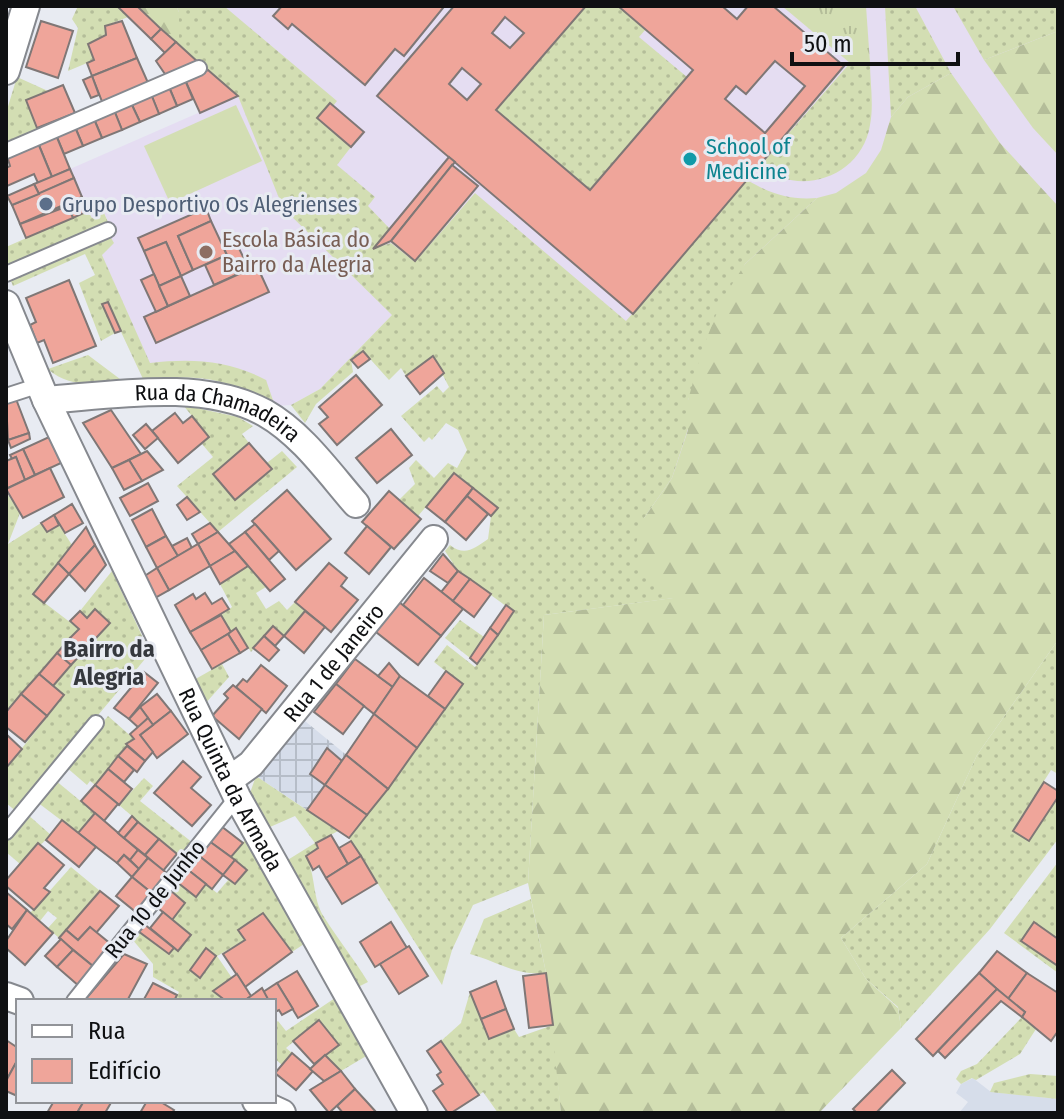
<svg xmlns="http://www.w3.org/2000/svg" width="1064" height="1119" viewBox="0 0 1064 1119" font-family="'Fira Sans Condensed',sans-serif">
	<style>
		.built { fill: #d6ddea }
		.industrial { fill: url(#industrial-grid) }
		.education { fill: #e5ddf2 }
		.grass { fill: url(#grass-dots) }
		.forest { fill: url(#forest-firs) }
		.park { fill: url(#park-tufts) }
		.garden { fill: #d3deb3 }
		.building { fill: #efa59a; stroke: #7f7776; stroke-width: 2; fill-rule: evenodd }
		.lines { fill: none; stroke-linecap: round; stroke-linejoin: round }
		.lane-casing { stroke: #86898f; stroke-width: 18 }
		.street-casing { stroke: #86898f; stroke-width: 30 }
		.lane { stroke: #fff; stroke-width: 14 }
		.street { stroke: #fff; stroke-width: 26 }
		.culture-dot { fill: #0f9aa8; stroke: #e8ebf2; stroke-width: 3 }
		.service-dot { fill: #5c6f8a; stroke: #e8ebf2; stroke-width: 3 }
		.education-dot { fill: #8d6e63; stroke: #e8ebf2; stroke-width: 3 }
		.labels { text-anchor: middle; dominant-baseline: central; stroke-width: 6; stroke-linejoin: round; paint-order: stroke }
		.culture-label { font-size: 22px; fill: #0d838f; stroke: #e8ebf2; text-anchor: start }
		.service-label { font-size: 22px; fill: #4e5e75; stroke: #e8ebf2; text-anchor: start }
		.education-label { font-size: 22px; fill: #785e54; stroke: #e8ebf2; text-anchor: start }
		.street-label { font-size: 22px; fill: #0f1012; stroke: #e8ebf2 }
		.neighbourhood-label { font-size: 24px; font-weight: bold; fill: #35383d; stroke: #e8ebf2 }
	</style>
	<defs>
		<pattern id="industrial-grid" width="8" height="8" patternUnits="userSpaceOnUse" patternTransform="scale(2)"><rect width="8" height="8" fill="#d6ddea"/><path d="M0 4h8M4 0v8" fill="none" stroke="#b6bdc8"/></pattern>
		<pattern id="grass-dots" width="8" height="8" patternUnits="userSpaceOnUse" patternTransform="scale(2)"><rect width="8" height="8" fill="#d3deb3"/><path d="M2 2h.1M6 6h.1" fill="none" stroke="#b4bd99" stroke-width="1.8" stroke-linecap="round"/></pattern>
		<pattern id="forest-firs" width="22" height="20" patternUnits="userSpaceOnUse" patternTransform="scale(2)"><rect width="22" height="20" fill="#d3deb3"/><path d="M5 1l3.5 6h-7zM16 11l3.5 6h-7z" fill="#b4bd99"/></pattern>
		<pattern id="park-tufts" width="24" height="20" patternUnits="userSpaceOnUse" patternTransform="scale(2)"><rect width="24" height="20" fill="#d3deb3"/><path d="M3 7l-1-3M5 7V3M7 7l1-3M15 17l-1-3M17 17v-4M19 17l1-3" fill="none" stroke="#b4bd99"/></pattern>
	</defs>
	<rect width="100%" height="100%" fill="#e8ebf2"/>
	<polygon class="built" points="973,1078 991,1092 1058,1099 1058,1113 959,1113 968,1102 956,1093 961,1084"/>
	<polygon class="industrial" points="300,717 388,789 349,838 256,776"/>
	<polygon class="education" points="137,6 1058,6 1058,575 483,472 444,373 409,318 392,315 320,389 291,405 275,406 224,382 188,374 144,381 84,250 115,235 104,213 92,218 70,169 237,96"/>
	<g class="grass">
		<polygon points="78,6 117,6 128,17 105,26 106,35 88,44 94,60 68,71 78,28 72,19"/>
		<path d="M 176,6 L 224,6 L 337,101 L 333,106 L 330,103 L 317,118 L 351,147 L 337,165 L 375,197 L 368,206 L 390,229 L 375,248 L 391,243 L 415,262 L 475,193 L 626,321 L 747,180 C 771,194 789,200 817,198 L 745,264 L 688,400 L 688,429 L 672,478 L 644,518 L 674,598 L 544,615 L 528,883 L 473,905 L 452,950 L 442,985 L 349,838 L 462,684 L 434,662 L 447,645 L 475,667 L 514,612 L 458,571 L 445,551 L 450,545 C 465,557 475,548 488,539 L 491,516 L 498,508 L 455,473 L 418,516 L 399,500 L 415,484 L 409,468 L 416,460 L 434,478 L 448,463 L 457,468 L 467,450 L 458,430 L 446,423 L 432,440 L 429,437 L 424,442 L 401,416 L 437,386 L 443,393 L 449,387 L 433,356 L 406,376 L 401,368 L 389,380 L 363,351 L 351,360 L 353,372 L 316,404 L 305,423 L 291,405 L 320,389 L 392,315 L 283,208 L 238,96 L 179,45 L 179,12 Z"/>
		<polygon points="578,6 618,6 646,29 639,37 687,77 590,190 496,110 558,39"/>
		<polygon points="885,6 915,6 951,73 908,97 891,117"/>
		<polygon points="953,6 1058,6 1058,31 984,60"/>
		<path d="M 850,63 L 870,63 C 870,82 874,105 870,125 C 862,177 799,198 760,166 Z"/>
		<polygon points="17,77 48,91 26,100 76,115 6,146 6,113"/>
		<polygon points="88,211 92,218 104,213 108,222 8,266 6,247"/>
		<path d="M 111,238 L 114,243 L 102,255 L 150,363 C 191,358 229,360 266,380 L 275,406 C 227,378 198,373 144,381 L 107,302 L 102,305 L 115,333 L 101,341 L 79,283 L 95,275 L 85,254 L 13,286 L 11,281 Z"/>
		<path d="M 88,355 L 124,382 C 98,383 69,389 48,369 Z"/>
		<polygon points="183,405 238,417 253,426 242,434 249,443 213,474 235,500 271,470 267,463 282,451 297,467 218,532 177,486 213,457 202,444 209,437"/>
		<polygon points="6,492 20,513 8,544 41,523 47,532 59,525 72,545 33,594 79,629 6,712"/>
		<polygon points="248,566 266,587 256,593 266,609 279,601 287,610 295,602 305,611 284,636 273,627 251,652 236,629 231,632 221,615 232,607 220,584"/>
		<polygon points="112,571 150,653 17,812 6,803 6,768 64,696 53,686 110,623 96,609 87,618 80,611"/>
		<polygon points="460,620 484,637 470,658 445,638"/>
		<polygon points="1058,640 1058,774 1051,770 1013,830 1029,841 1058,797 1058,839 990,929 901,1028 898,1007 866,979 841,938 927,864 977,755"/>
		<polygon points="222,664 229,677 204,705 192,681"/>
		<polygon points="108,716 134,739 95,785 90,781 87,785 66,767"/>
		<path d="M 256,776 L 338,831 L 316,843 L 318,848 L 306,856 C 316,875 312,898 324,917 C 338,939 354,959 368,982 L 356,988 L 286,861 L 315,843 L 295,816 L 270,827 L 250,793 Z"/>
		<polygon points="144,778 153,786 140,801 193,843 181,858 119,805"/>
		<polygon points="55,780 95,813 78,833 37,802"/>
		<polygon points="27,814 51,835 20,864 6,852 6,840"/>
		<polygon points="245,840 304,944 292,952 263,914 238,930 245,940 217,956 232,978 226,1001 174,1001 179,992 153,977 153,964 132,939 138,931 168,954 174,948 179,951 191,935 172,920 185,903 170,890 177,882 206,884 217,893 229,879 236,884 247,870 231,857"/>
		<polygon points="1058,862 1058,939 1021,941 1058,966 1058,973 1004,933"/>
		<polygon points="71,867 100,891 59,938 48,928 57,918 48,911 40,921 30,913"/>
		<path d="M 531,899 L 546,973 C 516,976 499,962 470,954 L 484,919 Z"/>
		<polygon points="470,992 489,1039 514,1029 519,1037 553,1025 561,1113 498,1113 483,1092 479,1095 441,1041 461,1023"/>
		<polygon points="335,998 368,1055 341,1071 325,1055 339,1045 319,1020 286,1048 292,1053 282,1065 274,1058 274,1024 278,1021 286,1031"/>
		<polygon points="1022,1017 1036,1029 1020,1054 976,1080 972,1078 961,1084 956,1079 961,1071 977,1064"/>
		<polygon points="1030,1074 1058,1076 1058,1099 990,1092 994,1083"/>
	</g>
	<g class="forest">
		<polygon points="137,6 176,6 179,12 179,45"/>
		<polygon points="1058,31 1058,155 1033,128 984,60"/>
		<polygon points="951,73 1000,143 1058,206 1058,640 977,755 927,864 841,938 866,979 898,1008 901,1028 819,1113 561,1113 546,973 528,883 544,615 673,598 646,578 635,546 644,518 672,478 688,430 688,400 702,350 722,300 745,264 817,198 836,193 866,173 881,150 891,117 908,97"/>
	</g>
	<polygon class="park" points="782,6 866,6 870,63 850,63"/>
	<polygon class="garden" points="236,105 262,161 170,203 144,146"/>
	<g class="building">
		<polygon points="117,6 137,6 161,29 151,39"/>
		<polygon points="282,6 440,6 443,8 404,56 395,49 365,85 292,24 288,29 273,16"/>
		<path d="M 454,6 L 586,6 L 496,110 L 590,190 L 693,70 L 618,6 L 722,6 L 737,19 L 748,6 L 773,6 L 844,66 L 633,314 L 377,96 ZM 505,17 L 524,33 L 510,48 L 492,33 ZM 775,61 L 805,86 L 765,133 L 725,99 L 736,86 L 746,94 ZM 462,68 L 481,84 L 467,100 L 449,84 Z"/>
		<polygon points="41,21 73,31 58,78 26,67"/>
		<polygon points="122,21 137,58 92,76 87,63 94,60 88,44 106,35 105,26"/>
		<polygon points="161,29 176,42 165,53 151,39"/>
		<polygon points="176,42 199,63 167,77 156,61"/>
		<polygon points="137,58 149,85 103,104 92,76"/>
		<polygon points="208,70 238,96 200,113 185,80"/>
		<polygon points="92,76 99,95 91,98 83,80"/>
		<polygon points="185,80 193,99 177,106 169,87"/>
		<polygon points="63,85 75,113 37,128 26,100"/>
		<polygon points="169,87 177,106 159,114 151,94"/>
		<polygon points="151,94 159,114 140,122 131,103"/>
		<polygon points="131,103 140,122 122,130 114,110"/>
		<polygon points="330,103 364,132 351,147 317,118"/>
		<polygon points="114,110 122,130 102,138 94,119"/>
		<polygon points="94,119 102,138 83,146 75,127"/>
		<polygon points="75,127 83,146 64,154 56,135"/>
		<polygon points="56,135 70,169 52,177 38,143"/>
		<polygon points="38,143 52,177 38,183 34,174 7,186 6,168 10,166 7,156"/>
		<polygon points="449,157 455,162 391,241 373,249"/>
		<polygon points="452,165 478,186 415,261 391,241"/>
		<polygon points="70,169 74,178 39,194 34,184"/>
		<polygon points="74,178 82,197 20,224 12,205"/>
		<polygon points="34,184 39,194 12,205 7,196"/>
		<polygon points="82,197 88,211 73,218 68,206 46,215"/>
		<polygon points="68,206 73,218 26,238 20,224"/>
		<polygon points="206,208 211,221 178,236 193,270 181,276 166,242 144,251 138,238"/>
		<polygon points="211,221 227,255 193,270 178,236"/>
		<polygon points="234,238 249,269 236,275 222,244"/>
		<polygon points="166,242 181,276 159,286 144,251"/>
		<polygon points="227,255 236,275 214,285 205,265"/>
		<polygon points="257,266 269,292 156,343 144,317"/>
		<polygon points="154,274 168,306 156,312 141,280"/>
		<polygon points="181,276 190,296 168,306 159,286"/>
		<polygon points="69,280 96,346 53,363 44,340 37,343 30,325 36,322 26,298"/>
		<polygon points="108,302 121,331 115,333 102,304"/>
		<polygon points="363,351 370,359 358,368 351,360"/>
		<polygon points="433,356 444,373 420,394 406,376"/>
		<polygon points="356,375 382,405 337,445 319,424 328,417 319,407"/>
		<polygon points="16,399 29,433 8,440 6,402"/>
		<polygon points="111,410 141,454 112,468 83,423"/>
		<polygon points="175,413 183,423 192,416 209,437 178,463 152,431"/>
		<polygon points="146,424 158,438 145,449 133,435"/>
		<polygon points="391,429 412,455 377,483 356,458"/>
		<polygon points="29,433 30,439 11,448 8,440"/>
		<polygon points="49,437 61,463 35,475 23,449"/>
		<polygon points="249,443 272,469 235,500 213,474"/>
		<polygon points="23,449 35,475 25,480 16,457 12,459 10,455"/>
		<polygon points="147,451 163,470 142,481 129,460"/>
		<polygon points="16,457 25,480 6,489 6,461"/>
		<polygon points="129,460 142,481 124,490 112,468"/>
		<polygon points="50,468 64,497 23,518 6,489"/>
		<polygon points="454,473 473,488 445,522 426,507"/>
		<polygon points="148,483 158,501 130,516 120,498"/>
		<polygon points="473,488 498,508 491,516 467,496"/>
		<polygon points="287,490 331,539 296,570 252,521"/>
		<polygon points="389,491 421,519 394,549 362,522"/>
		<polygon points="467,496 488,514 466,540 445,522"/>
		<polygon points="187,497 200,512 187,520 177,505"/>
		<polygon points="72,504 83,523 65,533 54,515"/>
		<polygon points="152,509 166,536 146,547 132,520"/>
		<polygon points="54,515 59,525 47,532 41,523"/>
		<polygon points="210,523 218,532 198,544 192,534"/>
		<polygon points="255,524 279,551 269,560 245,532"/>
		<polygon points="367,526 391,547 369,574 345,553"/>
		<polygon points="86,527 95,545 69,574 58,563"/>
		<polygon points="218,532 235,551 210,566 198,544"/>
		<polygon points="245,532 285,579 270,591 229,544"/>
		<polygon points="166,536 178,556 157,568 146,547"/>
		<polygon points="187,538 192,548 178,556 172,546"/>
		<polygon points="198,544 210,566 169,590 157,568"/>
		<polygon points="95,545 106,565 85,591 69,574"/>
		<polygon points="235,551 248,566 220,584 210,566"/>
		<polygon points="443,554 458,571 448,583 430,571"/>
		<polygon points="58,563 69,574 44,603 33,594"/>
		<polygon points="329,563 347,578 341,586 358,600 331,632 295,602"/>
		<polygon points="157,568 169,590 153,599 143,577"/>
		<polygon points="458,571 470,579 453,601 441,592"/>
		<polygon points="424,578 463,609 441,636 403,605"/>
		<polygon points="470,579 491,594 474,617 453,601"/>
		<polygon points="205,593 212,604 222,598 229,609 190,632 175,605 193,594 196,599"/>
		<polygon points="399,602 441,636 418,665 376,632"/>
		<polygon points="506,605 514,611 498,635 490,628"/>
		<polygon points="95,609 110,623 84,651 70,638 79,629 70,621 80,611 87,618"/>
		<polygon points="305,611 325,627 304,653 284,636"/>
		<polygon points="221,615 231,632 201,650 190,632"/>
		<polygon points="273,626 284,636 275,646 264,636"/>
		<polygon points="236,628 248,648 240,653 228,634"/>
		<polygon points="490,628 498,635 477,664 470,658"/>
		<polygon points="228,634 240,653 212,669 201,650"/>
		<polygon points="264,636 279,650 269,661 253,648"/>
		<polygon points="70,638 84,651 71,665 57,653"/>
		<polygon points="57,653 71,665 53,686 39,674"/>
		<polygon points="355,659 393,687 374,714 336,684"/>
		<polygon points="389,663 400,676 393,687 378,676"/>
		<polygon points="261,665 287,686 266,713 236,687 243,679 247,682"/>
		<polygon points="446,671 463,684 445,709 428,696"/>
		<polygon points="144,672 158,683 129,719 114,708"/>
		<polygon points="39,674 64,695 47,716 21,694"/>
		<polygon points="400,676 445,709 417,748 374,714"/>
		<polygon points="336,684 364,706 343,734 314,712"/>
		<polygon points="233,685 262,709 239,739 212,716 228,698 224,694"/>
		<polygon points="21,694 47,716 25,742 6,727 6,712"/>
		<polygon points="157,694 171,711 153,725 140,707"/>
		<polygon points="140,707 148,718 139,728 129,719"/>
		<polygon points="171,711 188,734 157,758 140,735"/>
		<polygon points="374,714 417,748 388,789 346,755"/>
		<polygon points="148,718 153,725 140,735 153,752 145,761 126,744 134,739 130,734"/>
		<polygon points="6,734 22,749 6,768"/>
		<polygon points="127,746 145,761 137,772 118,756"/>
		<polygon points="327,748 342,761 325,785 310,774"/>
		<polygon points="346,755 388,789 367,815 325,785"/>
		<polygon points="118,756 134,770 124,782 108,769"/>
		<polygon points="183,761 201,777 191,788 211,805 192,826 154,793"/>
		<polygon points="108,769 132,789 119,805 95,785"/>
		<polygon points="1044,782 1058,791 1058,797 1029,841 1013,831"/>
		<polygon points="95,785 118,804 104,821 81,801"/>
		<polygon points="325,785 367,815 349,838 307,810"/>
		<polygon points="95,813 138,850 130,860 124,855 117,863 78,833"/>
		<polygon points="132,816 138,822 124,838 118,833"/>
		<polygon points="62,820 96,847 79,867 46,840"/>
		<polygon points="138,822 159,839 145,855 124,838"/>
		<polygon points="221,826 243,843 231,857 209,841"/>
		<polygon points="331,835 348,864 326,878 319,866 313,870 306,856 318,848 316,843"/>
		<polygon points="159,839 177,854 163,871 145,855"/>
		<polygon points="209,841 235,860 223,875 198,855"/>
		<polygon points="351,841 361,856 348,864 339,848"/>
		<polygon points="38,843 64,865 44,888 50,892 34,910 6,886 6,880"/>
		<polygon points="138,850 148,858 139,869 130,860"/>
		<polygon points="124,855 139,869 132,877 117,863"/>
		<polygon points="198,855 223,875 212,889 187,869"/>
		<polygon points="361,856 377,883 342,904 326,878"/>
		<polygon points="148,858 168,874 153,894 132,877"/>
		<polygon points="235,860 247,870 235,884 223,875"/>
		<polygon points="187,869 206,884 196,897 177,882"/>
		<polygon points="132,877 153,894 137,913 116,896"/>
		<polygon points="170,890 185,903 172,920 157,907"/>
		<polygon points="100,891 119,906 96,933 90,927 78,940 66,930"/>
		<polygon points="6,892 27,910 12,929 6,924"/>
		<polygon points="27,910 53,933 25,965 6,948 6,941"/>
		<polygon points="163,912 191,935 178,951 150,928"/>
		<polygon points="263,913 292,952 245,987 223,954 245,940 238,930"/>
		<polygon points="391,922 407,948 375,967 360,942"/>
		<polygon points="1034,922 1058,939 1058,966 1021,941"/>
		<polygon points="144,924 174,948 169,954 138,931"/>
		<polygon points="90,927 112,945 94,967 59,938 66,930 78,940"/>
		<polygon points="61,939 73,950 57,967 45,956"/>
		<polygon points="409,946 428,976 399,994 380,964"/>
		<polygon points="206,948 216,956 200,978 190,970"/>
		<polygon points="73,950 94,967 79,986 57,967"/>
		<polygon points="997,951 1027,973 1008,999 979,973"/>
		<polygon points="124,954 147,964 127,1001 84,1001"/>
		<polygon points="297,971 318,1006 298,1018 277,983"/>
		<polygon points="546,973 553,1025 529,1028 523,976"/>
		<polygon points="979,973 997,989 933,1056 916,1039"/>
		<polygon points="1027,973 1058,993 1058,1031 1051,1041 1022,1017 1025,1012 1008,999"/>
		<polygon points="237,974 251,996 244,1001 226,1001 213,991"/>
		<polygon points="496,981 506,1009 481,1019 470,992"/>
		<polygon points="153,983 177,995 174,1001 143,1001"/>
		<polygon points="277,983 293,1009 282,1015 279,1010 275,1012 274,1001 269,1001 263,992"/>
		<polygon points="262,988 269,1001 244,1001 251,996"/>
		<polygon points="997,989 1025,1012 1022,1017 1001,1001 945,1058 938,1051"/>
		<polygon points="506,1009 514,1029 489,1039 481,1019"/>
		<polygon points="319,1020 339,1045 314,1064 293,1041"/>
		<polygon points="6,1040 18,1048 18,1059 6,1081"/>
		<polygon points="441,1041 479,1095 451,1113 448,1113 433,1091 443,1084 437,1075 441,1072 427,1051"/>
		<polygon points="292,1053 313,1071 296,1090 275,1073"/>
		<polygon points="325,1055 341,1071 324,1081 310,1069"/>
		<polygon points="18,1059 18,1092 15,1095 6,1091 6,1081"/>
		<polygon points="892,1070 905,1083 876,1113 857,1113 853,1109"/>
		<polygon points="341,1071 355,1089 329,1113 310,1090"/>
		<polygon points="355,1089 367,1102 377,1113 343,1113 337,1106"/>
		<polygon points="54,1101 84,1101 77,1113 47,1113"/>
		<polygon points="84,1101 112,1101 105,1113 77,1113"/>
		<polygon points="147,1101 159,1101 174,1110 172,1113 140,1113"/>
	</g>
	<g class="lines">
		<defs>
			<g id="lane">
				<polyline points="6,151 199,68"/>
				<polyline points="6,274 108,230"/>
				<polyline points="6,396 40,385"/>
				<polyline points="6,832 96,723"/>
				<polyline points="74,1001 237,797"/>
			</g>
			<g id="street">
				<polyline points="6,71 26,6"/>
				<path id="s1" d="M 6,304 L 46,400 L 237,797 L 414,1113"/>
				<path id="s2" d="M 46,400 C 114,395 203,379 265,413 C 302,434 329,473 356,504"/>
				<path id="s3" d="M 229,780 L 251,764 L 434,539"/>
				<polyline points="6,996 20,1001"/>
				<polyline points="256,1101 282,1113"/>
			</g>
		</defs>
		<use href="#lane" class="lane-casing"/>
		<use href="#street" class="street-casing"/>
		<use href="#lane" class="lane"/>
		<use href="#street" class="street"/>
	</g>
	<circle class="culture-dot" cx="690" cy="159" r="8"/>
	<circle class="service-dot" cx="46" cy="204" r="8"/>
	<circle class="education-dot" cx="206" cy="252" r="8"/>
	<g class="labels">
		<g class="culture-label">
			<text x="706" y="146">School of<tspan x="706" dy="25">Medicine</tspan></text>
		</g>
		<g class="service-label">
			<text x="62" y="204">Grupo Desportivo Os Alegrienses</text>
		</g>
		<g class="education-label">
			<text x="222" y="239">Escola Básica do<tspan x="222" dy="25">Bairro da Alegria</tspan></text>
		</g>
		<g class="street-label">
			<text stroke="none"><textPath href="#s2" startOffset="176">Rua da Chamadeira</textPath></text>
			<text stroke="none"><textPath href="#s3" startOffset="158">Rua 1 de Janeiro</textPath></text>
			<text stroke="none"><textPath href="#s1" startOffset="526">Rua Quinta da Armada</textPath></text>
			<text transform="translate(155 899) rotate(-51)">Rua 10 de Junho</text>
		</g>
		<g class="neighbourhood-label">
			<text x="109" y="649">Bairro da<tspan x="109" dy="28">Alegria</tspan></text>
		</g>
	</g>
	<rect width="1064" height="1119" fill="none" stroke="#0f1012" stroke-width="16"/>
	<rect x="16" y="999" width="260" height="104" fill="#e8ebf2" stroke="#919398" stroke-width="2"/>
	<rect x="32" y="1025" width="40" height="12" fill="#ffffff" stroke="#919398" stroke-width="2"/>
	<text x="88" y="1039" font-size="24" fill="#0f1012">Rua</text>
	<rect x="32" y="1059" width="40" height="24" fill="#efa59a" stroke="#919398" stroke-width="2"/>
	<text x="88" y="1079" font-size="24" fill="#0f1012">Edifício</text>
	<path d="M792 52v12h166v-12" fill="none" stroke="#0f1012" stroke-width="4"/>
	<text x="804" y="52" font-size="24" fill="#0f1012" stroke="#e8ebf2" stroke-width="6" paint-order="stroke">50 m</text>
</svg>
